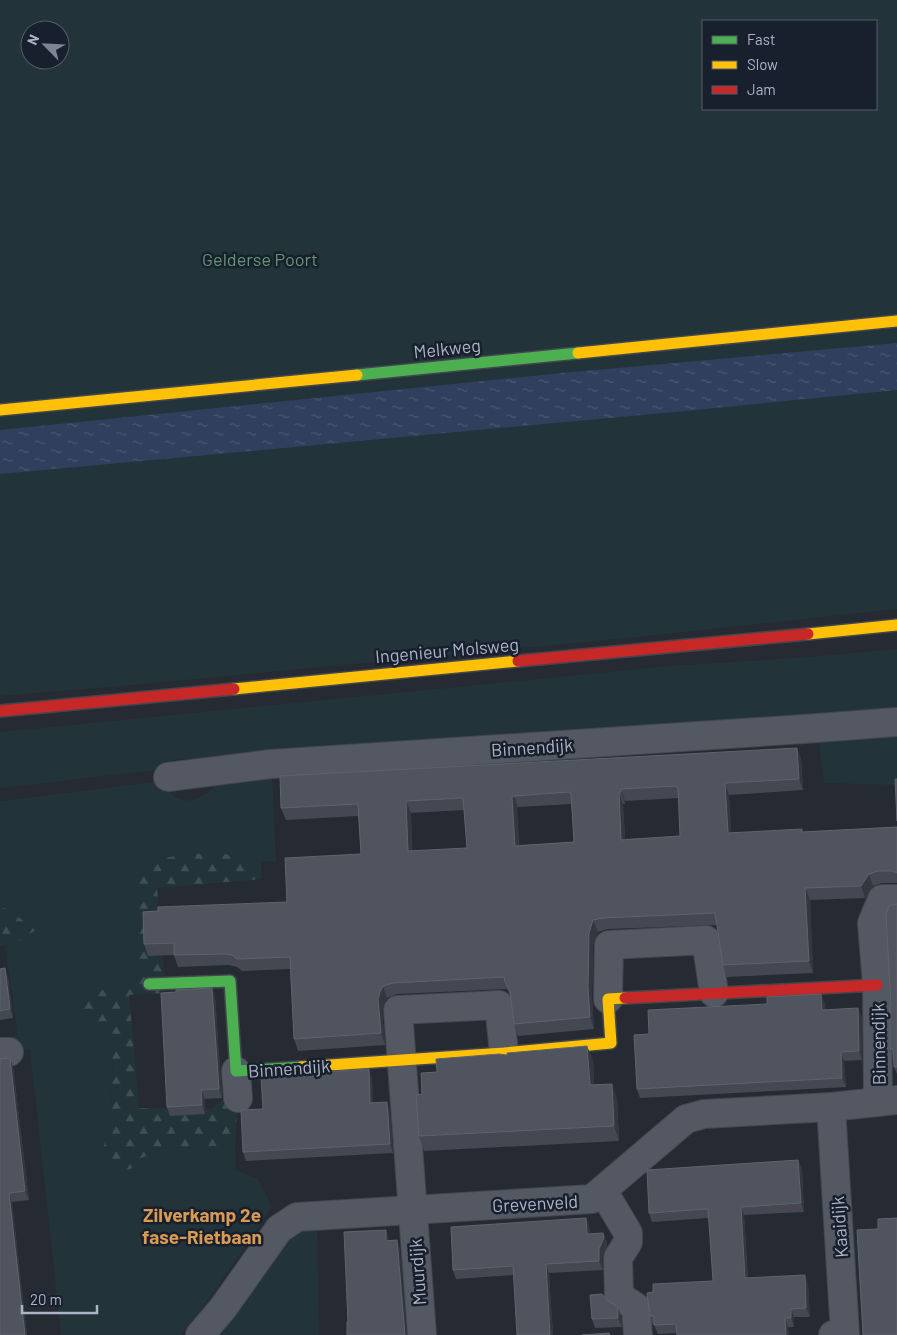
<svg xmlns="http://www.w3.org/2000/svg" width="897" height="1335" viewBox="0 0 897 1335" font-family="Barlow,sans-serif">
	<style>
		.green { fill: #223439; fill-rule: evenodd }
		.forest { fill: url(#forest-firs) }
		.water { fill: url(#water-ripples) }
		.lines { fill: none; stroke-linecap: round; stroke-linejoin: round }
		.street-casing { stroke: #42464e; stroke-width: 30 }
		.fast-casing { stroke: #42464e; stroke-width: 14 }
		.slow-casing { stroke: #42464e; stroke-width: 14 }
		.jam-casing { stroke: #42464e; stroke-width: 14 }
		.street { stroke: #545862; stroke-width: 28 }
		.fast { stroke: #4caf50; stroke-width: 11 }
		.slow { stroke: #ffc107; stroke-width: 11 }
		.jam { stroke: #c62828; stroke-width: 11 }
		.wall { fill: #454852; fill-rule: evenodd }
		.shaded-wall { fill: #333740 }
		.building { fill: #50545e; stroke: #5f636e; fill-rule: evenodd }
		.labels { text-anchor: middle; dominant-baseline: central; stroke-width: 5; stroke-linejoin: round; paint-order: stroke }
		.park-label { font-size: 18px; fill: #639774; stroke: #181f2d }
		.street-label { font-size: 18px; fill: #adb4c6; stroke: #181f2d }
		.neighbourhood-label { font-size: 19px; font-weight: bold; fill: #d99a54; stroke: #181f2d }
	</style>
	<defs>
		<pattern id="forest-firs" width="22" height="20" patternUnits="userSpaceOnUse" patternTransform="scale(1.25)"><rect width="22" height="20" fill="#223439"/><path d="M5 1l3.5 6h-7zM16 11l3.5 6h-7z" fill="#3f4f54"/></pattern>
		<pattern id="water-ripples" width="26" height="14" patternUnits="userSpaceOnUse" patternTransform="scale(1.25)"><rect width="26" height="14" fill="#303f5d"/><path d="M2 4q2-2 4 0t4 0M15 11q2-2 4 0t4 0" fill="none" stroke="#4b5873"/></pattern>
	</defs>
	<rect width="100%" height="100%" fill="#252a33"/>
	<g class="green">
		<path d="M 0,0 L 897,0 L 897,609 L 637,637 L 133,685 L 0,696 ZM 703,21 L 876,21 L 876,109 L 703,109 ZM 30,30 L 60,30 L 60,60 L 30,60 Z"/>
		<path d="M 897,649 L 897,714 L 202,761 C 187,759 174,754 165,769 L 0,788 L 0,732 L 669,666 L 810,657 Z"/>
		<polygon points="897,730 897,785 824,783 818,736"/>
		<path d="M 272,772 L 276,861 L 261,861 L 213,852 L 135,861 L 138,977 L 136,982 L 125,983 L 84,1020 L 104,1026 L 113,1061 L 111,1115 L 104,1146 L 139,1159 L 164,1148 L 235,1145 L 236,1170 L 258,1179 L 272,1207 L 214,1292 L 181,1335 L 61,1335 L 30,1049 L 0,1052 L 0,1038 L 18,1035 L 5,946 L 28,936 L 8,909 L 0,907 L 0,801 L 163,781 C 172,802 188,806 207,793 C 212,790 216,783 222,781 C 237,776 256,775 272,772 Z"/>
		<polygon points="297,1225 317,1225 319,1335 221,1335"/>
	</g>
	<g class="forest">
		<polygon points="213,852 261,861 261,879 157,888 164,972 163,993 129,995 139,1108 213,1108 223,1099 238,1101 235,1145 164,1148 139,1159 131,1169 114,1171 106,1164 104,1146 111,1115 113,1061 104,1026 84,1020 80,1014 93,993 125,983 136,982 138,977 134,861"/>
		<path d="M 0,907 L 8,909 L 35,930 C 26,938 12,945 0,946 Z"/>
	</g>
	<polygon class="water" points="897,343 897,390 685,411 0,474 0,430 562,373"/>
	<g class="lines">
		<defs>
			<g id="street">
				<polyline points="168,777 271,764 804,729 897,722"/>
				<polyline points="608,999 609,945 706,940 714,993"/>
				<polyline points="0,1052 9,1052"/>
				<polyline points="236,1071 238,1098"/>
				<polyline points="878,1102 877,985 872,923 882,899 897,899"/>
				<polyline points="831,1107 845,1334 833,1335"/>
				<polyline points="603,1191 628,1233 628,1242 618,1258 619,1296 636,1307 638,1335"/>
				<polyline points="200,1335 223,1308 279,1229 297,1217 592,1199 686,1119 704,1114 831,1107 897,1100"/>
				<polyline points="422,1335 398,1010 499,1005 504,1053"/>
			</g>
			<g id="fast">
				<polyline points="357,375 578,353"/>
				<polyline points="149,984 230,981 236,1071 301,1067"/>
			</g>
			<g id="slow">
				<polyline points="578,353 897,321"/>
				<polyline points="0,410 357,375"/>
				<polyline points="808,634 897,625"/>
				<polyline points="234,689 518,661"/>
				<polyline points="301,1067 504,1053 611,1043 608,999 625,998"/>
			</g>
			<g id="jam">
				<polyline points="518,661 808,634"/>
				<polyline points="0,711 234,689"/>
				<polyline points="625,998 877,985"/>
			</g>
		</defs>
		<use href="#street" class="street-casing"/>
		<use href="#fast" class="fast-casing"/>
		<use href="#slow" class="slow-casing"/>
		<use href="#jam" class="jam-casing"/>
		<use href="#street" class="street"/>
		<use href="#fast" class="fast"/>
		<use href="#slow" class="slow"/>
		<use href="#jam" class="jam"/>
	</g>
	<g class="wall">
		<path d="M 797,748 L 801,759 L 803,790 L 729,795 L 731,833 L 803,832 L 897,827 L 897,883 L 882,883 L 873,886 L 865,898 L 810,900 L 813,973 L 727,977 L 723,965 L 717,925 L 608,929 L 598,932 L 593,945 L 592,999 L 594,1029 L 518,1036 L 514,1024 L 511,997 L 507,989 L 397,994 L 387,998 L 384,1004 L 382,1011 L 385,1045 L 298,1051 L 294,1039 L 290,969 L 242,971 L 237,967 L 229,965 L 178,967 L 174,955 L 148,956 L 144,944 L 287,902 L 361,854 L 358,816 L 286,820 L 281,808 ZM 679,798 L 680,836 L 625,839 L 623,804 L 625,804 L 625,801 ZM 572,804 L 574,842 L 519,845 L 517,809 L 518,807 ZM 464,810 L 467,848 L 412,851 L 411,813 Z"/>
		<polygon points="897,904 897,1074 894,1067 894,1058 890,1049 891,1006"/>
		<polygon points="0,969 8,977 13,1018 0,1020"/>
		<polygon points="215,997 222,1098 205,1099 205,1114 170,1116 167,1107"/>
		<polygon points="825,1003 825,1010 862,1017 862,1060 844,1061 846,1087 640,1098 637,1089 649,1034"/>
		<polygon points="507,1055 593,1060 594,1085 617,1099 619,1141 424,1151 419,1136 422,1094 437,1072"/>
		<polygon points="13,1067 29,1200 12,1202 27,1335 0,1335"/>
		<polygon points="372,1078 373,1103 390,1111 393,1153 246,1161 243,1152 263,1109"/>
		<polygon points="798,1160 802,1169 804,1212 744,1215 748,1278 808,1284 810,1317 794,1317 794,1327 788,1327 789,1335 677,1335 677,1333 658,1334 654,1325 653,1325 650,1316 653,1292 713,1281 709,1218 652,1222 649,1213"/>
		<polygon points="590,1227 590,1234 607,1242 607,1246 602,1258 603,1270 549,1273 553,1335 517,1335 514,1275 456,1279 453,1270"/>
		<polygon points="621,1316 622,1327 595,1328 592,1319"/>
	</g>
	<g class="shaded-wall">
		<polygon points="797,748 801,759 803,790 799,779"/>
		<polygon points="725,783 729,795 732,845 728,833"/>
		<polygon points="621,789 625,801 625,804 621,792"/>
		<polygon points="619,792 623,804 626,852 621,840"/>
		<polygon points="514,796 518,807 517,809 519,858 515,846 512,797"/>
		<polygon points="406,801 411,813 412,863 408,851"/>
		<polygon points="869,874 873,886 865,898 861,886"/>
		<polygon points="805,888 810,900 813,973 809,961"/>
		<polygon points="593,920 598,932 593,945 592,999 594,1029 590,1017 588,987 589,933"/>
		<polygon points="5,968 8,977 13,1018 10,1009"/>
		<polygon points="383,986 387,998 384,1004 382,1011 385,1045 381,1033 378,999 380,992"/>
		<polygon points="212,988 215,997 222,1098 219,1089"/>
		<polygon points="821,994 825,1003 826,1019 822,1010"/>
		<polygon points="858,1008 862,1017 862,1060 859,1051"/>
		<polygon points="587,1046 593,1060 595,1100 590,1085"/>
		<polygon points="841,1052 844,1061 846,1087 842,1078"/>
		<polygon points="10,1058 13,1067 29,1200 25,1191"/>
		<polygon points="369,1069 372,1078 374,1112 370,1103"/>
		<polygon points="612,1084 617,1099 619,1141 614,1126"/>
		<polygon points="201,1090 205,1099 205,1114 202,1105"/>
		<polygon points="387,1102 390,1111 393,1153 390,1144"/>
		<polygon points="798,1160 802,1169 804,1212 801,1203"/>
		<polygon points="9,1193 12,1202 27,1335 25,1335"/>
		<polygon points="741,1207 744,1215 748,1287 745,1278"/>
		<polygon points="586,1218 590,1227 591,1243 587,1234"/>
		<polygon points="386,1230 389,1239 389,1250 386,1241"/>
		<polygon points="603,1233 607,1242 607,1246 602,1258 603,1270 599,1261 599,1249"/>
		<polygon points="397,1240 400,1249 407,1335 405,1335"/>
		<polygon points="546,1264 549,1273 553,1335 550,1335"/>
		<polygon points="805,1275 808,1284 810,1317 806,1308"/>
		<polygon points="618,1307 621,1316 622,1327 618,1318"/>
		<polygon points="791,1309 794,1317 794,1327 791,1318"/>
		<polygon points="785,1318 788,1327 789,1335 786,1335"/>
	</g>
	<g class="building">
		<path d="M 797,748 L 799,779 L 725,783 L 728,833 L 802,829 L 802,832 L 897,827 L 897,873 L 893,871 L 878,871 L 869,874 L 861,886 L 805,888 L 809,961 L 723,965 L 715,913 L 603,918 L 593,920 L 589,933 L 588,987 L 590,1017 L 514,1024 L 510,991 L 505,982 L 504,977 L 393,983 L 383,986 L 380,992 L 378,999 L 381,1033 L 294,1039 L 290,957 L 237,959 L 232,955 L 225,954 L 174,955 L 174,943 L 144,944 L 143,912 L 158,911 L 158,907 L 287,902 L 285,858 L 361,854 L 358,804 L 281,808 L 280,776 ZM 677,786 L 677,788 L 678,788 L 680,836 L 621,840 L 619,792 L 621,792 L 621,789 ZM 570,792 L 570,794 L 571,794 L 574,842 L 515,846 L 512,797 L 514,796 ZM 463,798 L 467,848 L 408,851 L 406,801 Z"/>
		<polygon points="895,779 897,779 897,821"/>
		<polygon points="897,904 897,1067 894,1067 893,1049 890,1049 890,1006 891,1006 886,914 889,906"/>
		<polygon points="5,968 10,1009 0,1011 0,969"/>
		<polygon points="212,988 219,1089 201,1090 202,1105 167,1107 161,993 176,992 176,990"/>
		<polygon points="821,994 822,1010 858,1008 859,1051 841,1052 842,1078 637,1089 634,1035 649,1034 648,1010 767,1004 767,997"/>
		<polygon points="587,1046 590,1085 612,1084 614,1126 419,1136 416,1095 422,1094 421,1073 437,1072 436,1059 499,1054 507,1055 507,1053"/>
		<polygon points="10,1058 25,1191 9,1193 25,1335 0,1335 0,1059"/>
		<polygon points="369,1069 370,1103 387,1102 390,1144 243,1152 241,1110 263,1109 261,1076"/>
		<polygon points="798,1160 801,1203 741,1207 745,1278 805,1275 806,1308 791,1309 791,1318 785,1318 786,1335 677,1335 676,1324 654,1325 654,1316 650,1316 647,1293 653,1292 653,1284 713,1281 708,1209 649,1213 647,1170"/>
		<polygon points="586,1218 587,1234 603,1233 604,1237 599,1249 599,1261 546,1264 550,1335 517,1335 513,1266 453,1270 451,1227"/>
		<polygon points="897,1218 897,1335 863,1335 857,1230 878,1229 878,1219"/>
		<polygon points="386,1230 386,1241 397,1240 405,1335 347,1335 347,1322 348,1322 344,1232"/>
		<polygon points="602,1294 607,1300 618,1307 618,1318 592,1319 590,1295"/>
		<polygon points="609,1333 610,1335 582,1335"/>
	</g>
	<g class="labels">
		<g class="park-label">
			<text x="260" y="259">Gelderse Poort</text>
		</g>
		<g class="street-label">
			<text transform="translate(447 348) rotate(-6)">Melkweg</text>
			<text transform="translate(447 650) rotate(-5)">Ingenieur Molsweg</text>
			<text transform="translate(532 747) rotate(-4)">Binnendijk</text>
			<text transform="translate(878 1044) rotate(-91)">Binnendijk</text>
			<text transform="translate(289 1068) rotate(-4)">Binnendijk</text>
			<text transform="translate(535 1203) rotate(-3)">Grevenveld</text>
			<text transform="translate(839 1227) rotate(-94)">Kaaidijk</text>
			<text transform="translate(417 1272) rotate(-94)">Muurdijk</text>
		</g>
		<g class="neighbourhood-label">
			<text x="202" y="1214">Zilverkamp 2e<tspan x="202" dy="22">fase-Rietbaan</tspan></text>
		</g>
	</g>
	<rect x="702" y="20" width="175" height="90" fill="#181f2d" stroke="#545b6a"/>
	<rect x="712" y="36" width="25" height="8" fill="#4caf50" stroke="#545b6a"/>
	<text x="747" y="45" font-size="15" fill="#adb4c6">Fast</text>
	<rect x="712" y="61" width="25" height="8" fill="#ffc107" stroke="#545b6a"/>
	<text x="747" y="70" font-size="15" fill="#adb4c6">Slow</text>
	<rect x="712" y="86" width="25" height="8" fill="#c62828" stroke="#545b6a"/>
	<text x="747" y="95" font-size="15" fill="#adb4c6">Jam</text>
	<g transform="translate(45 45) rotate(294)"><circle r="24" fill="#181f2d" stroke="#545b6a"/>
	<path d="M0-4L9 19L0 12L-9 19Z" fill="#7d8493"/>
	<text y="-8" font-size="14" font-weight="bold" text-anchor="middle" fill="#adb4c6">N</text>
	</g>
	<path d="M22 1305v8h75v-8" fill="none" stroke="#adb4c6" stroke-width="2.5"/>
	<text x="30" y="1305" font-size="15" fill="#adb4c6" stroke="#181f2d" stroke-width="4" paint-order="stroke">20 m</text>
</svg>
